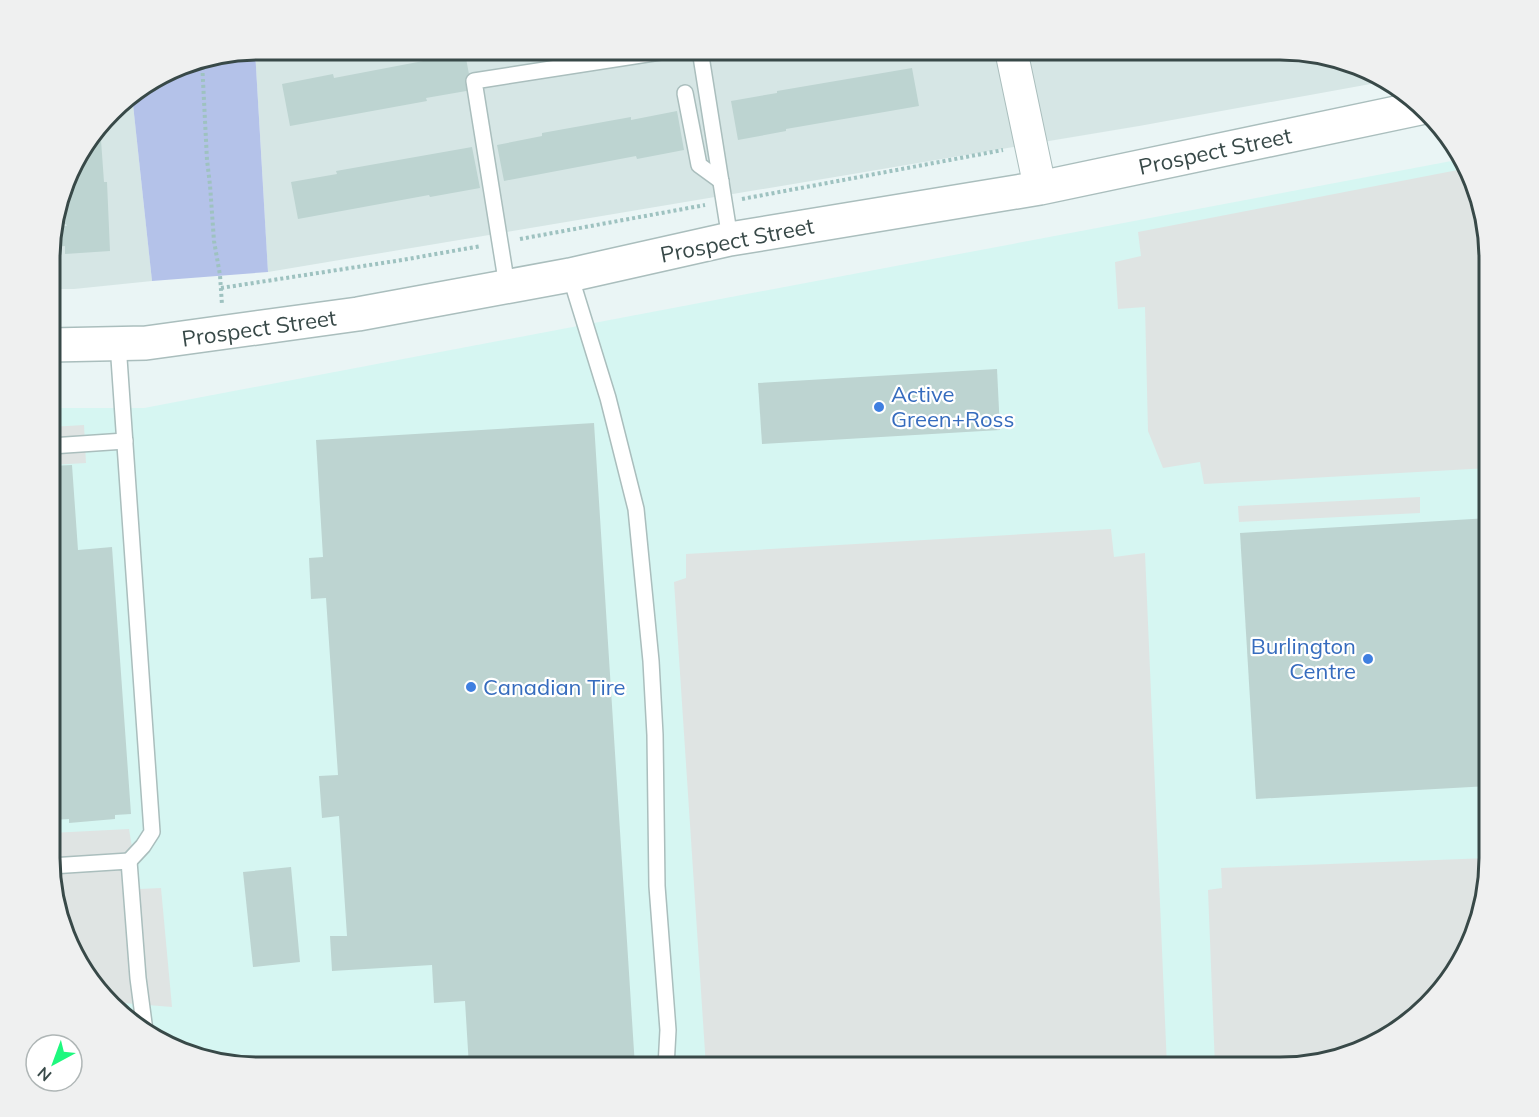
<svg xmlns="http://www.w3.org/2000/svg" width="1539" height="1117" viewBox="0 0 1539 1117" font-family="Mulish,sans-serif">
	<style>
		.residential { fill: #d6e6e5 }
		.commercial { fill: #d6f6f2 }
		.green { fill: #b4c2e9 }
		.parking { fill: #dfe4e3 }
		.building { fill: #bdd4d1 }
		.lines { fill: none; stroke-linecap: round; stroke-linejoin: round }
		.service-casing { stroke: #aabebd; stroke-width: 18 }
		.minor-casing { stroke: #aabebd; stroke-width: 34 }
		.tertiary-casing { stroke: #aabebd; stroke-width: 36 }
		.path { stroke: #9ec2c0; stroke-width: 4; stroke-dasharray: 3 3; stroke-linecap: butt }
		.service { stroke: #fff; stroke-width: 15 }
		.minor { stroke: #fff; stroke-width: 32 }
		.tertiary { stroke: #fff; stroke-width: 33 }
		.shop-dot { fill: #3f7fe0; stroke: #fff; stroke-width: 2 }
		.labels { text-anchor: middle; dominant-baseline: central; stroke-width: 4.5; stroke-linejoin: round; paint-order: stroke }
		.street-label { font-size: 22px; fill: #384948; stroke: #fff }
		.shop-label { font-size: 22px; fill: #366cbe; stroke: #fff; text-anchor: start }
		.rim { fill: none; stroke: #384948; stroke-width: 3 }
	</style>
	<rect width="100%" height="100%" fill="#eaf5f5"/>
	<g class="residential">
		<polygon points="255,50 1293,50 1360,65 1387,81 1139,126 268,272"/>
		<polygon points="132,95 152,281 74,289 51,289 51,232 71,166 121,102"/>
	</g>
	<polygon class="commercial" points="1462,159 1468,166 1489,246 1489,871 1478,925 1446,986 1372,1046 1280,1067 246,1067 192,1056 131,1024 77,962 51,885 51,408 144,408"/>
	<polygon class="green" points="255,50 268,272 152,281 132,95 179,65"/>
	<g class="parking">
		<polygon points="1468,168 1489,246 1489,468 1204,484 1200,462 1163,468 1148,431 1145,307 1118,309 1115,262 1141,256 1138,232"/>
		<polygon points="84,425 86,463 51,465 51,427"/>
		<polygon points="1420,497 1420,513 1239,522 1238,506"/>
		<polygon points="1111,529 1114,557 1145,553 1167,1067 706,1067 674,582 686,578 686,554"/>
		<polygon points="129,829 139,889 161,888 172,1007 123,1003 120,1011 77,962 51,885 51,833"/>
		<polygon points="1489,858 1489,871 1478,925 1446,986 1372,1046 1280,1067 1215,1067 1208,890 1222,888 1221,868"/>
	</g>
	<g class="building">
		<polygon points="465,53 472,90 426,98 427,101 290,126 282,84 333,74 334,78"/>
		<polygon points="912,68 919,106 786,129 786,131 738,140 731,101 777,93 777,91"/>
		<polygon points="677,111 684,150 637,159 636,156 504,181 497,145 542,136 542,133 631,117 631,120"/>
		<polygon points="101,140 104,182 107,182 110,251 65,254 65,246 51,247 51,232 53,227 67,226 66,224 54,225 71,166 91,141"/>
		<polygon points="472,147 480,188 430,197 429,195 298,219 291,182 337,174 336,171"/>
		<polygon points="997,369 1000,430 762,444 758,383"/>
		<polygon points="594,423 635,1067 469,1067 465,1001 434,1003 432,965 332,971 330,936 347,936 339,816 322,818 319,776 338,775 326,598 311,599 309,558 323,557 316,440"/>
		<polygon points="72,465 78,550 112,547 131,814 115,815 115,819 69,823 69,819 51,820 51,466"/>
		<polygon points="1489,518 1489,786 1256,799 1240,533"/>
		<polygon points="291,867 300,962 253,967 243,872"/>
	</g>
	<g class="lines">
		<defs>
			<g id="service">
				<polyline points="700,50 730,239"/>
				<polyline points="685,93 699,165 721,181"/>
				<polyline points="570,275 608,398 636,509 651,661 655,735 657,886 668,1030 666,1067"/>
				<polyline points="507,286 474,81 673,50"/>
				<polyline points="118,344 152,832 143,846 129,861"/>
				<polyline points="51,446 125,441"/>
				<polyline points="51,866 129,861 138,978 145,1031"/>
			</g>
			<polyline id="minor" points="1011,50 1040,188"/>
			<polyline id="tertiary" points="51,345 146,343 358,314 570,275 730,239 1040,188 1420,108"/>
		</defs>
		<use href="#service" class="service-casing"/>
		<use href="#minor" class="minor-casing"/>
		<use href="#tertiary" class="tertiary-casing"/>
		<g class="path">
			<polyline points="202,61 207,160 210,185 214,241 220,275 222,305"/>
			<polyline points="742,199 1003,150"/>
			<polyline points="520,239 705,205"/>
			<polyline points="221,288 402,260 481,246"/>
		</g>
		<use href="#service" class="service"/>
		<use href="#minor" class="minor"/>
		<use href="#tertiary" class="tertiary"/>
	</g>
	<g class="shop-dot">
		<circle cx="879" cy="407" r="6"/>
		<circle cx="1368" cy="659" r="6"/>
		<circle cx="471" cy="687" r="6"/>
	</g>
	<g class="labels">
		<g class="street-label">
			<text transform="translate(1215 151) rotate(-12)">Prospect Street</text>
			<text transform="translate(737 240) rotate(-11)">Prospect Street</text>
			<text transform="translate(259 328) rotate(-8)">Prospect Street</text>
		</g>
		<g class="shop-label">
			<text x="891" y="394">Active<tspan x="891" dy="25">Green+Ross</tspan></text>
			<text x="1356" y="646" text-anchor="end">Burlington<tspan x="1356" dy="25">Centre</tspan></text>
			<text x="483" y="687">Canadian Tire</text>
		</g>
	</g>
	<path d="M0 0H1539V1117H0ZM259 60H1280A199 199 0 0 1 1479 259V858A199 199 0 0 1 1280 1057H259A199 199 0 0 1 60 858V259A199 199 0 0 1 259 60Z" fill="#eff0f0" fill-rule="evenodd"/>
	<path class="rim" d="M259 60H1280A199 199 0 0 1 1479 259V858A199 199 0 0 1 1280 1057H259A199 199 0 0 1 60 858V259A199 199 0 0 1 259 60Z"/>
	<g transform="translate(54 1063) rotate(221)"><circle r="28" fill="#ffffff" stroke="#afb6b6" stroke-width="1.5"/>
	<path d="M0-4.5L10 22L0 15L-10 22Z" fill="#1ef87e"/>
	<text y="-9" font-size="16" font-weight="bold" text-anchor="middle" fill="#384948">N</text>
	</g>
</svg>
